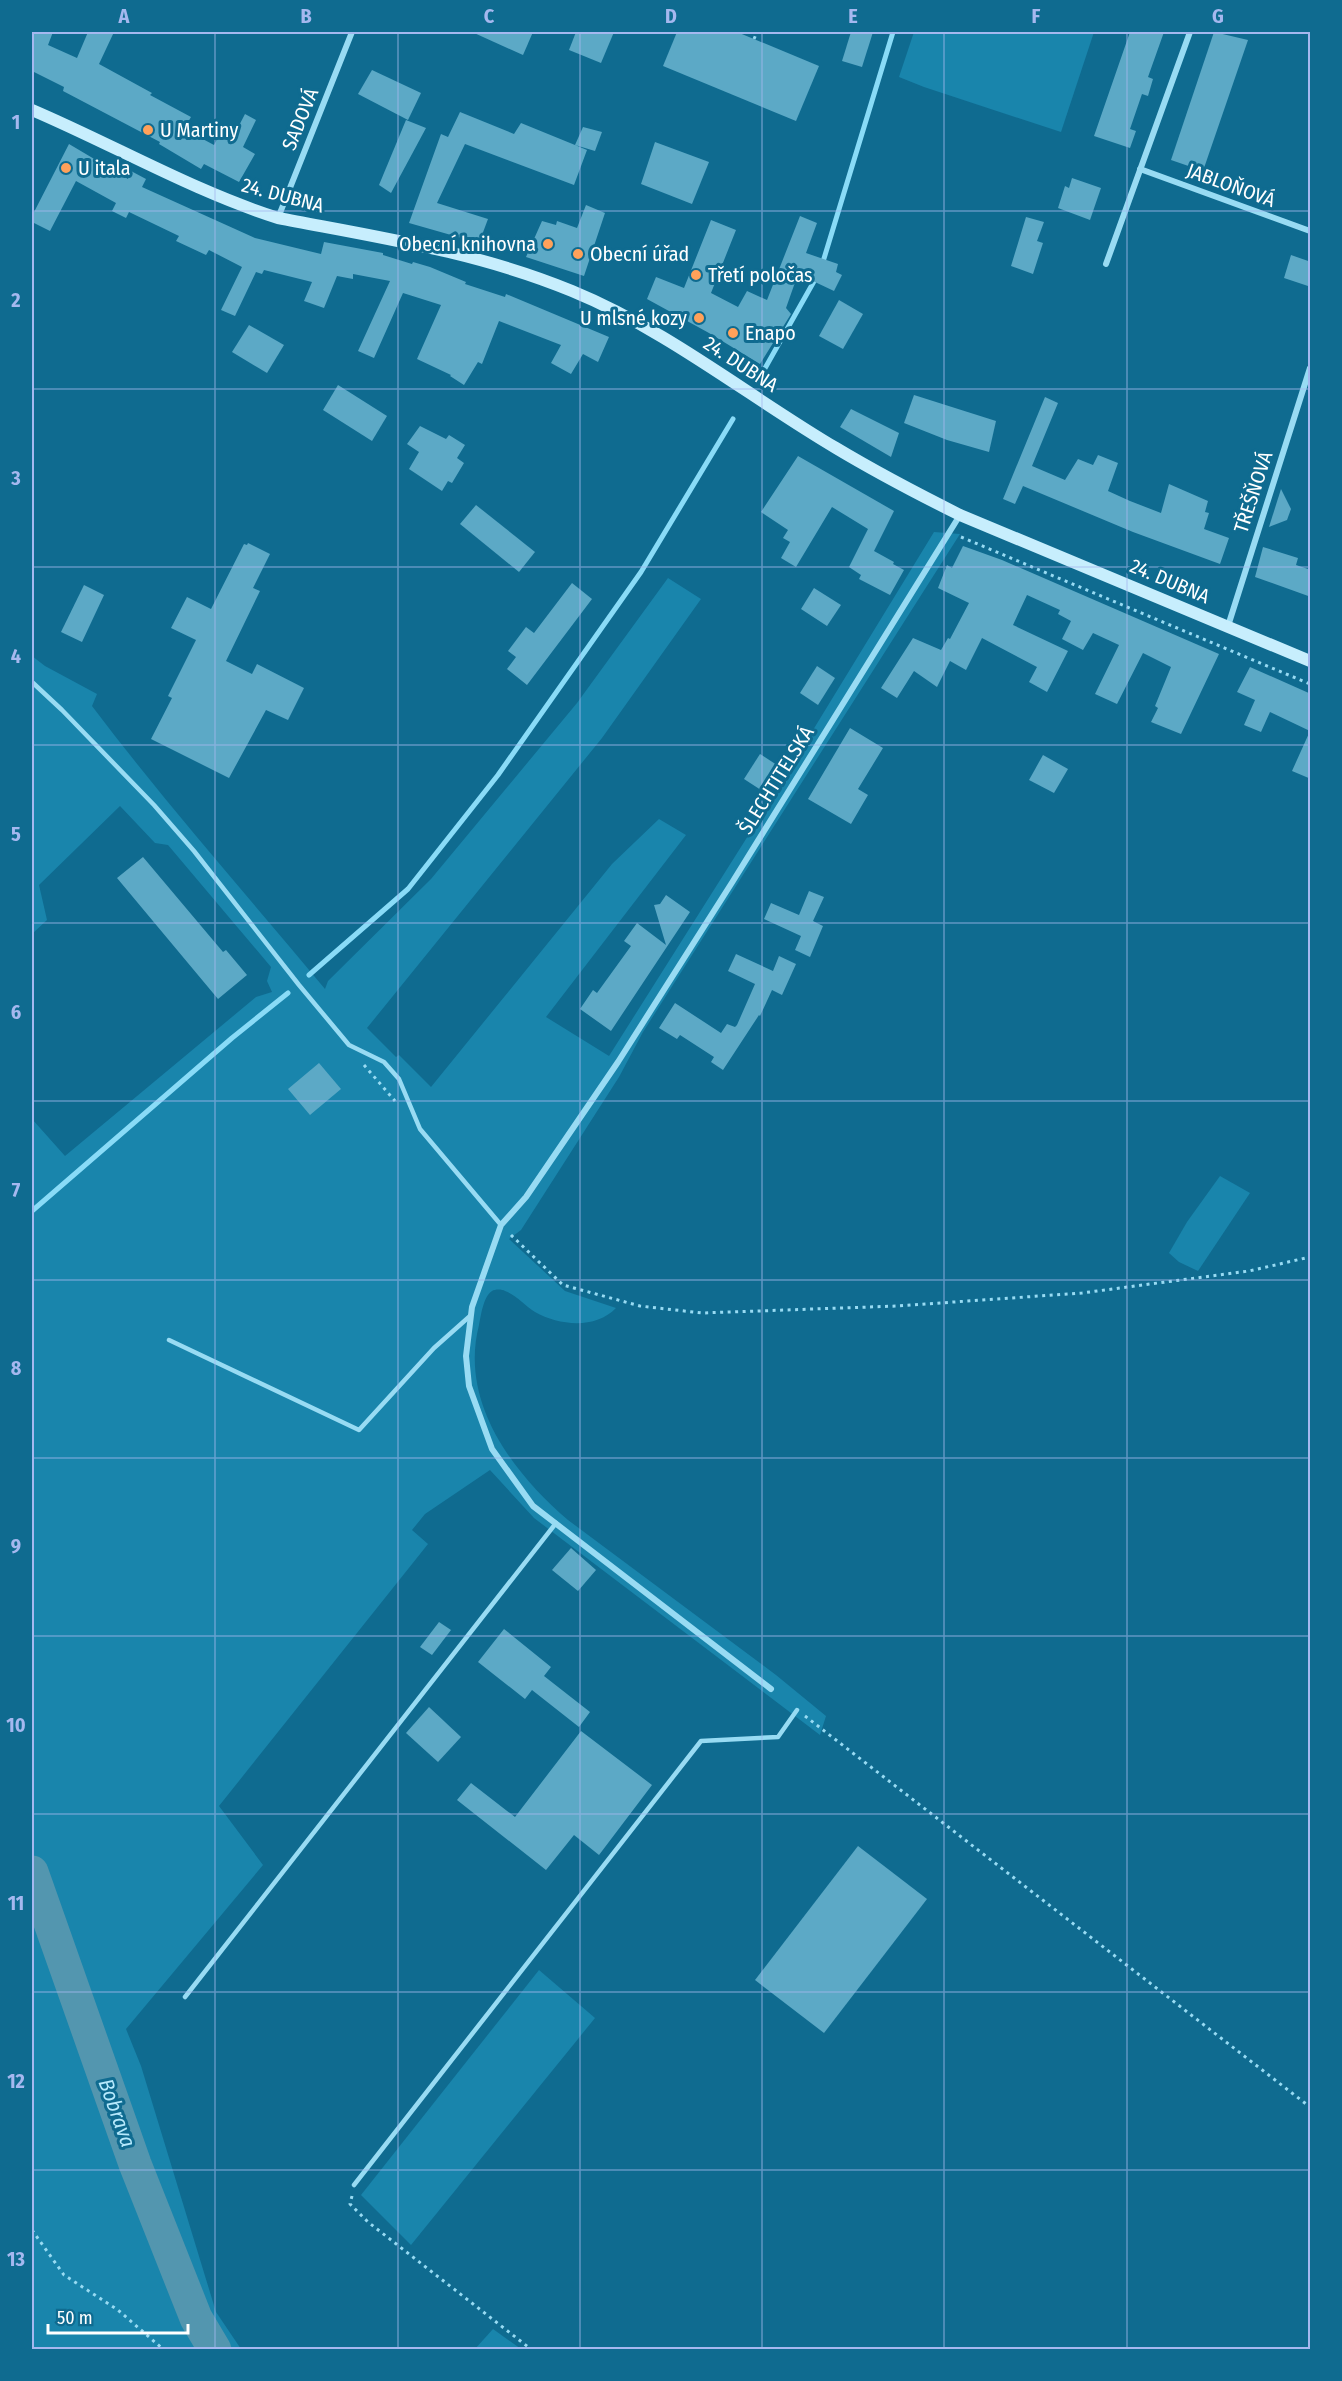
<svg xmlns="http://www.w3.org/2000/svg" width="1342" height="2381" viewBox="0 0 1342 2381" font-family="'Fira Sans Condensed',sans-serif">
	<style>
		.green { fill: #1985ac }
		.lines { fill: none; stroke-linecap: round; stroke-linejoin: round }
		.stream { stroke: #89dbf7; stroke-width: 5 }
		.river { stroke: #5396af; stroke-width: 33 }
		.building { fill: #5ca9c6 }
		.path { stroke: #98dbf3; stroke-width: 3; stroke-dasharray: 3 4.5; stroke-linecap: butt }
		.lane { stroke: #98dbf3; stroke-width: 4.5 }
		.street { stroke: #98dbf3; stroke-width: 6 }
		.secondary { stroke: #c7eefd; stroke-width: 12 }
		.grid { fill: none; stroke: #a5b8ef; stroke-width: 1.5; stroke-opacity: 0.55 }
		.poi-dot { fill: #ffa15a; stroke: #0f6b90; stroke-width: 2 }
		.labels { text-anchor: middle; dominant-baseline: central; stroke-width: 6; stroke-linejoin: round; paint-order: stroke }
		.street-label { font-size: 20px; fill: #fff; stroke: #0f6b90 }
		.poi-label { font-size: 20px; fill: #fff; stroke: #0f6b90; text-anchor: start }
		.water-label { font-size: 21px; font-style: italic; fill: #b6e9fc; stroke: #0f6b90 }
		.neatline { fill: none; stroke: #a5b8ef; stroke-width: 2 }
		.grid-label { font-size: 20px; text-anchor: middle; font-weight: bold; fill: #a5b8ef }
	</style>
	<rect width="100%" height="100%" fill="#0f6b90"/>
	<g class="green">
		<polygon points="914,32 1094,32 1061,132 924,87 899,77"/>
		<path d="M 934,532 L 960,534 L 643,1032 L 619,1077 L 521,1230 L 509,1239 L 565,1291 L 616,1308 C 596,1329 560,1326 535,1312 C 525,1306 516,1295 505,1291 C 502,1289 495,1289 492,1291 C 483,1297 481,1316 479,1325 C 459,1402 513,1473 568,1520 L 776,1675 L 826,1716 L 820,1735 L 534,1518 L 490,1470 L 425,1514 L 412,1530 L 428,1544 L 219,1806 L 263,1865 L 126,2029 L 141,2066 L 216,2312 L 241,2349 L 32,2349 L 32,1119 L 65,1156 L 256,997 L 272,992 L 267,981 L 271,967 L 168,845 L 155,843 L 120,806 L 39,885 L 47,920 L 32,934 L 32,656 L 45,666 L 97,694 L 92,706 C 166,804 247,895 325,989 L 328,981 L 431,879 L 577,703 L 668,578 L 701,599 L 602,738 L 367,1028 L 396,1057 L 399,1055 L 431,1087 L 612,864 L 659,819 L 686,835 L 546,1017 L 609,1056 L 758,820 Z"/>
		<polygon points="1220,1176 1250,1193 1198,1271 1179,1262 1169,1253 1187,1222"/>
		<polygon points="539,1970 595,2018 411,2245 361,2195"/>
		<polygon points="493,2329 521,2349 475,2349"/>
	</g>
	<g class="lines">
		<g class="stream">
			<polyline points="822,265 893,32"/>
			<polyline points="764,370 817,276"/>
			<polyline points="309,975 408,889 498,775 641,572 733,419"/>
			<polyline points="32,1211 232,1038 288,993"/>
		</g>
		<polyline class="river" points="32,1872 135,2164 196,2318 215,2350"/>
	</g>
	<g class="building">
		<polygon points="32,32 53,32 48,45 77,58 88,32 114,32 99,64 152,93 150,95 191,117 184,129 214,145 219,135 231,141 245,114 256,120 243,147 255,154 239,182 204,164 201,169 159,144 160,142 63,91 64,87 32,71"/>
		<polygon points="472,32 533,32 523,55"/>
		<polygon points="576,32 614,32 601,63 569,50"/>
		<polygon points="677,32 737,32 819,66 796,121 663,66"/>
		<polygon points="851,32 873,32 862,67 842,61"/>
		<polygon points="1130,32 1164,32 1148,77 1153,79 1148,96 1142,94 1130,129 1136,131 1130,148 1094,136"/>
		<polygon points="1214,32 1248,40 1203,171 1171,160"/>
		<polygon points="372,70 421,93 408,120 358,94"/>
		<polygon points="460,112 514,134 521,123 575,145 583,127 602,132 595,151 575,145 587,150 574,185 465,144 437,203 488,219 479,243 409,223 441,134 448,137"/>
		<polygon points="406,120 426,128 391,193 379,185"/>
		<polygon points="655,142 709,162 692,204 641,184"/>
		<polygon points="69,144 128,179 131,171 146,179 142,187 255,238 321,254 324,242 383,253 383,255 412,264 413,262 430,267 466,282 465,284 505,297 506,294 609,337 598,362 583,354 571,374 551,363 561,345 499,321 482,364 478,362 464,385 450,376 451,375 417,359 441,305 403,293 374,358 358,351 390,281 353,274 353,279 337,276 324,308 304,301 312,282 264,270 262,274 256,272 235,316 221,310 242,267 209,250 206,255 176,241 179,236 129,212 126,218 112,211 116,203 76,181 50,231 32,222 32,216"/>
		<polygon points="1072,178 1101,188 1090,220 1058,208 1065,186 1069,188"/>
		<polygon points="586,205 605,213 584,276 526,257 542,221 556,225 557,221 577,228"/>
		<polygon points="800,216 817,223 806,253 838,264 836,272 842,275 834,291 798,274 786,308 791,314 760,364 709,333 647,299 656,277 684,288 711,220 736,230 711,293 738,307 747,291 767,300"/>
		<polygon points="1026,217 1044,222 1037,241 1043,243 1033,274 1011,266"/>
		<polygon points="1291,255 1311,262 1311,287 1284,278"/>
		<polygon points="839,300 863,314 843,349 819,336"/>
		<polygon points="249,325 284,345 267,373 232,352"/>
		<polygon points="338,385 387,416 372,441 323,410"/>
		<polygon points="914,395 996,421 989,452 947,440 904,423"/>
		<polygon points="1045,397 1058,403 1032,466 1065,480 1078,459 1093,465 1098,455 1118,463 1108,491 1130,501 1161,513 1169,484 1208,501 1205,512 1209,513 1204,529 1229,538 1220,564 1133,532 1023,486 1015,504 1003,499"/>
		<polygon points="851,409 899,433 891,457 840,427"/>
		<polygon points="420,426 446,439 449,435 465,445 457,458 464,463 452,483 448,481 442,491 409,469 419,452 407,444"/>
		<polygon points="798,456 894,511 874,551 894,562 893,564 904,570 890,595 859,579 861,575 849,567 868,529 832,507 796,567 781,558 790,542 783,538 788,530 761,512"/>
		<polygon points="1281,489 1291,509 1287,520 1269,527"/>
		<polygon points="476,505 535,552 519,572 460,524"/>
		<polygon points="248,543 270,554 253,588 260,591 226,661 252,674 257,664 304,688 288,720 266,710 229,778 151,739 172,698 168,696 196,640 171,628 187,597 211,609 244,544 247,545"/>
		<polygon points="963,546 1002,560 1219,654 1181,734 1151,722 1158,708 1155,706 1171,667 1143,653 1117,704 1095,694 1119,645 1093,633 1083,650 1062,639 1071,621 1058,614 1060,610 1027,595 1013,625 1068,651 1047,692 1029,682 1037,667 982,638 966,670 950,661 937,687 914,671 897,698 881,688 913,638 941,650 948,638 950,639 969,603 938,588 947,565 952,568"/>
		<polygon points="1263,547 1298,558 1296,565 1311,570 1311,597 1255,577"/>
		<polygon points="572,583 592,599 527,685 507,669 516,657 508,651 526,627 534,633"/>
		<polygon points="84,585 104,595 82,642 61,632"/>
		<polygon points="814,588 841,605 827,626 801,609"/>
		<polygon points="817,666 835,678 818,705 800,693"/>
		<polygon points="1250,667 1311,694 1311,779 1292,771 1310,731 1270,712 1261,732 1244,725 1255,700 1237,692"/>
		<polygon points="850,728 883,748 858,789 868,795 851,824 808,799"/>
		<polygon points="760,754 780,767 764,792 744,779"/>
		<polygon points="1043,755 1068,769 1054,793 1029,780"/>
		<polygon points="143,857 223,952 226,950 247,975 218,999 117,878"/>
		<polygon points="809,891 824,897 813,921 823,926 810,957 795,950 801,936 764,919 771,903 799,915"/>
		<polygon points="666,895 690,912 611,1031 580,1009 593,990 597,993 631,946 624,941 637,923 666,945 654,905 660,904"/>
		<polygon points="736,954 773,971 779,956 796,964 782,995 772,990 760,1016 759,1015 723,1070 711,1062 714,1057 680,1035 677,1039 659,1028 675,1003 721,1033 727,1024 735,1027 737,1025 755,984 728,971"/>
		<polygon points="319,1063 341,1089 310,1115 288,1089"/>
		<polygon points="571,1548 596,1570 578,1591 552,1570"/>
		<polygon points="439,1622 451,1630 432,1655 420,1647"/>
		<polygon points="504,1629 551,1667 544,1676 590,1712 579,1727 532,1690 525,1699 478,1662"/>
		<polygon points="429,1707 461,1737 438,1762 406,1733"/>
		<polygon points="581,1731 652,1785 599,1855 574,1835 546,1870 457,1800 471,1783 515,1817"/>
		<polygon points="858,1846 927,1899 824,2033 755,1980"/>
	</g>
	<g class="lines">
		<g class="path">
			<polyline points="754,39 757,32"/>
			<polyline points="961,537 1310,684"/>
			<polyline points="364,1065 395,1101"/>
			<polyline points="511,1235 563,1285 640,1306 702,1313 897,1306 1082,1293 1249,1271 1310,1257"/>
			<polyline points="805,1716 1310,2107"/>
			<polyline points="352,2196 350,2204 368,2222 532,2350"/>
			<polyline points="32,2230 64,2275 118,2310 164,2350"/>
		</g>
		<g class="lane">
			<polyline points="32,682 62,710 154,805 194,851 299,985 349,1045 384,1062 399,1079 420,1129 501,1225"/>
			<polyline points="169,1340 359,1430 434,1348 470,1316"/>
			<polyline points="185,1997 556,1523"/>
			<polyline points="354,2185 701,1741 778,1737 797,1710"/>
		</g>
		<g class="street">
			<polyline points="1140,169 1310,231"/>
			<polyline points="278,218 352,32"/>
			<polyline points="1106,264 1190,32"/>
			<polyline points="1228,626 1310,368"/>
			<polyline points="771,1689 533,1506 492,1449 469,1386 466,1356 472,1307 501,1225 526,1197 618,1062 733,881 960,515"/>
		</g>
		<path class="secondary" d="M 32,110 C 114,145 193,191 278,218 C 377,237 478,252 572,291 C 667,330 748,396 836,448 C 876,472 918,494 960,515 L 1310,661"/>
	</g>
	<path class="grid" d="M 215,32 L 215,2350M 398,32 L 398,2350M 580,32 L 580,2350M 762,32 L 762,2350M 944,32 L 944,2350M 1127,32 L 1127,2350M 32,211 L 1310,211M 32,389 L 1310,389M 32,567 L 1310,567M 32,745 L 1310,745M 32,923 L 1310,923M 32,1101 L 1310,1101M 32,1280 L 1310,1280M 32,1458 L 1310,1458M 32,1636 L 1310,1636M 32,1814 L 1310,1814M 32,1992 L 1310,1992M 32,2170 L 1310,2170"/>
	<g class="poi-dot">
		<circle cx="148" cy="130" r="6"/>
		<circle cx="66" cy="168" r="6"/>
		<circle cx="548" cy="244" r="6"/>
		<circle cx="578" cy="254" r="6"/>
		<circle cx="696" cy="275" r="6"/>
		<circle cx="699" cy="318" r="6"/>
		<circle cx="733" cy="333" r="6"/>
	</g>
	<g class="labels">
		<g class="street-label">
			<text transform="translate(300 119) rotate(-68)">SADOVÁ</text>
			<text transform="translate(1231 185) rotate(20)">JABLOŇOVÁ</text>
			<text transform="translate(283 195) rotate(15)">24. DUBNA</text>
			<text transform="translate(741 364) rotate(33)">24. DUBNA</text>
			<text transform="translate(1253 492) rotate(-72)">TŘEŠŇOVÁ</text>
			<text transform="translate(1170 581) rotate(23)">24. DUBNA</text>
			<text transform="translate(776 780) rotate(-58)">ŠLECHTITELSKÁ</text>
		</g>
		<g class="poi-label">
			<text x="160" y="130">U Martiny</text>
			<text x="78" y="168">U itala</text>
			<text x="536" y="244" text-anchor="end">Obecní knihovna</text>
			<text x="590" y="254">Obecní úřad</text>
			<text x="708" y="275">Třetí poločas</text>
			<text x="687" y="318" text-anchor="end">U mlsné kozy</text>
			<text x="745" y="333">Enapo</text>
		</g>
		<g class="water-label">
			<text transform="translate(117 2113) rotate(70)">Bobrava</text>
		</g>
	</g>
	<rect width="1342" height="2381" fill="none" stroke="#0f6b90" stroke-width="66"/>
	<path d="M48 2324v9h140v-9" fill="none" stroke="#ffffff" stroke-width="3"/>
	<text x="57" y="2324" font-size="18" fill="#ffffff" stroke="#0f6b90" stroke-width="4.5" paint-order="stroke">50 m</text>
	<rect x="33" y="33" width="1276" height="2315" class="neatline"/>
	<g class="grid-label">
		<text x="124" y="23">A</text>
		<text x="306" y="23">B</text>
		<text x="489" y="23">C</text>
		<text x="671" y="23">D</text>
		<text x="853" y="23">E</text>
		<text x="1036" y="23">F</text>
		<text x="1218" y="23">G</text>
		<text x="16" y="129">1</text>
		<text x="16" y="307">2</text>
		<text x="16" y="485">3</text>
		<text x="16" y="663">4</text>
		<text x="16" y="841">5</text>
		<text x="16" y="1019">6</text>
		<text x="16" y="1197">7</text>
		<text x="16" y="1375">8</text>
		<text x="16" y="1553">9</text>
		<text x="16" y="1732">10</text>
		<text x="16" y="1910">11</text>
		<text x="16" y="2088">12</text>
		<text x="16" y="2266">13</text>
	</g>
</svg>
